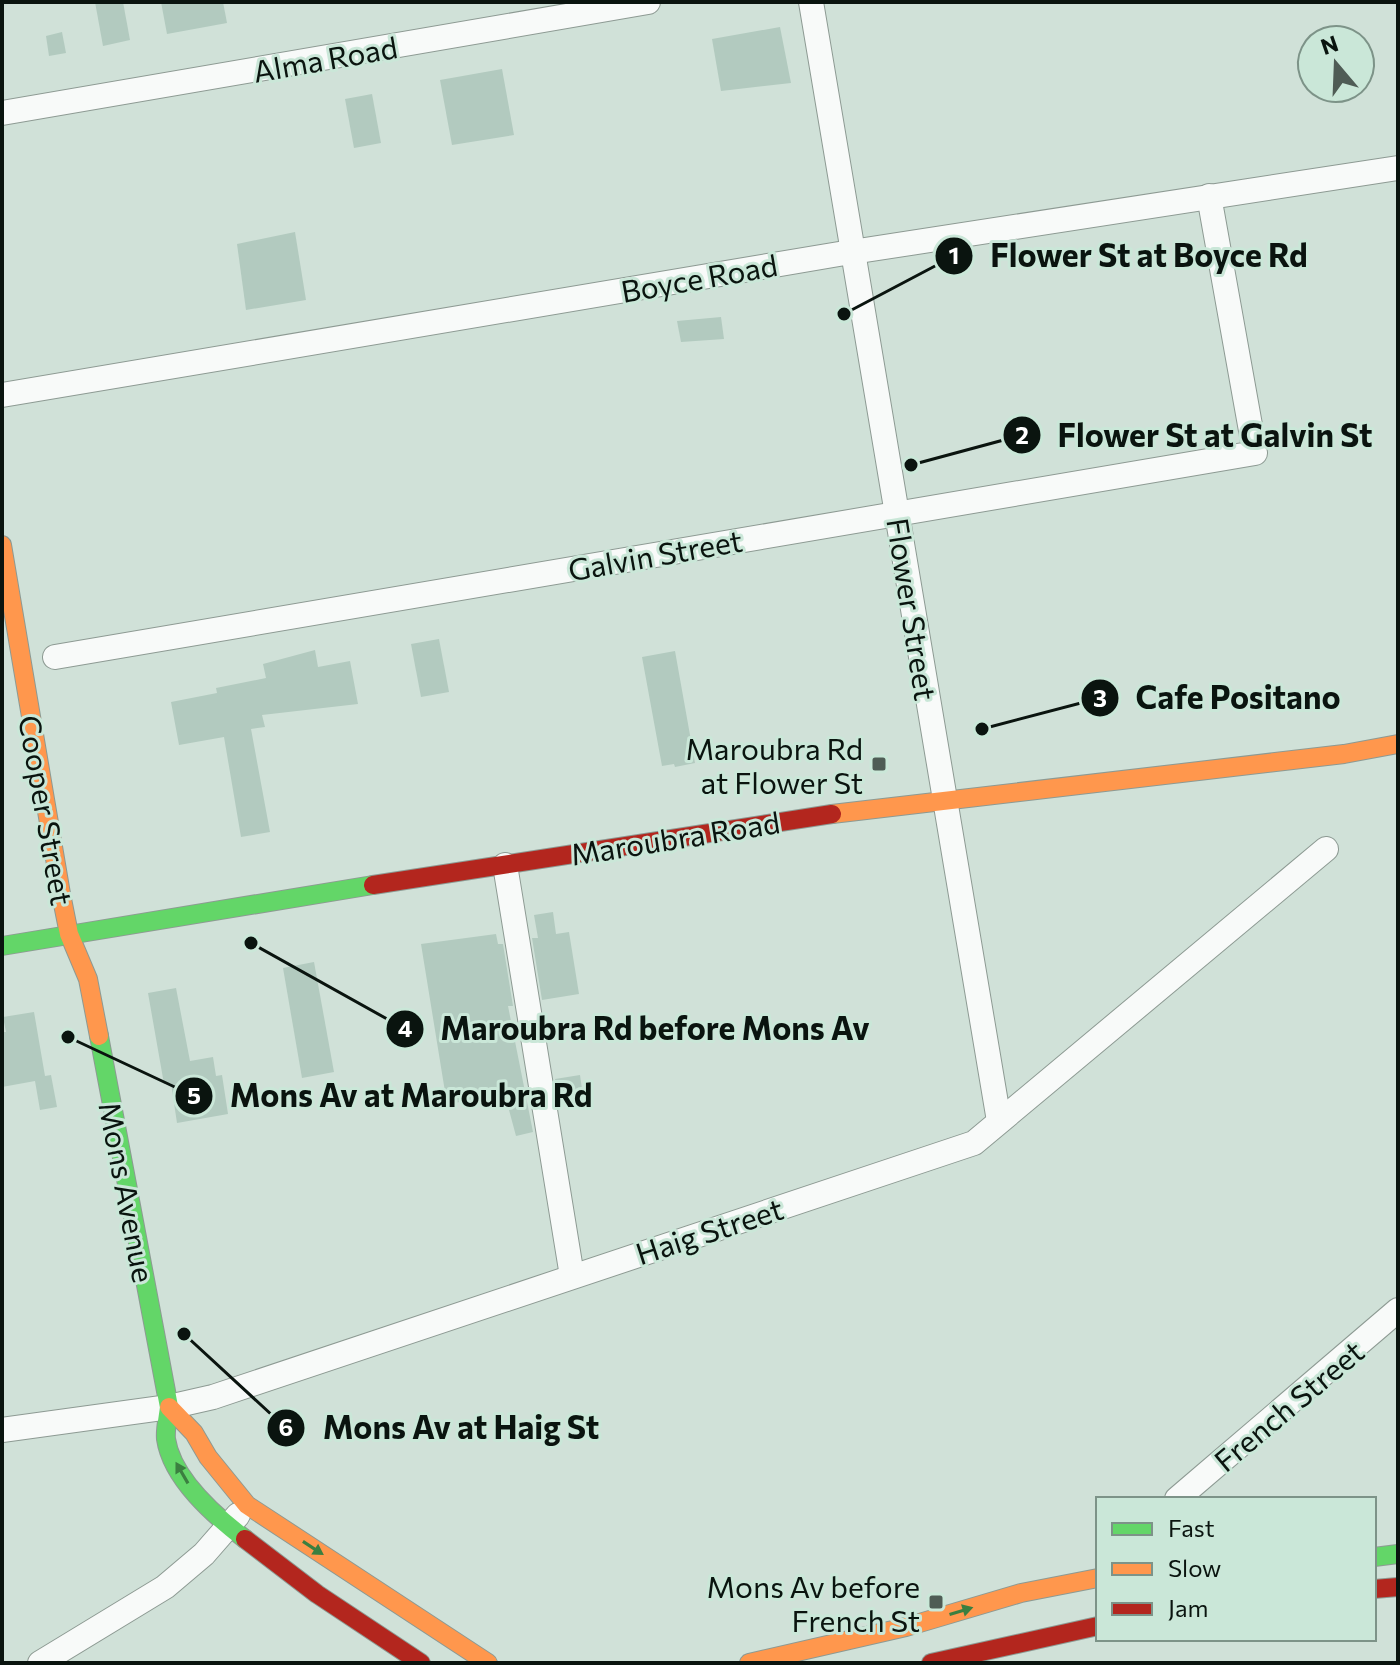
<svg xmlns="http://www.w3.org/2000/svg" width="1400" height="1665" viewBox="0 0 1400 1665" font-family="Commissioner,sans-serif">
	<style>
		.building { fill: #b2cabf }
		.lines { fill: none; stroke-linecap: round; stroke-linejoin: round }
		.street-casing { stroke: #8d9a93; stroke-width: 26 }
		.fast-casing { stroke: #8d9a93; stroke-width: 20 }
		.slow-casing { stroke: #8d9a93; stroke-width: 20 }
		.jam-casing { stroke: #8d9a93; stroke-width: 20 }
		.street { stroke: #f8faf9; stroke-width: 24 }
		.fast { stroke: #63d668; stroke-width: 18 }
		.slow { stroke: #ff974d; stroke-width: 18 }
		.jam { stroke: #b3261e; stroke-width: 18 }
		.oneway { fill: #3b7f40 }
		.poi-dot { fill: #4f5c55; stroke: #cae7d8; stroke-width: 3 }
		.labels { text-anchor: middle; dominant-baseline: central; stroke-width: 6; stroke-linejoin: round; paint-order: stroke }
		.street-label { font-size: 30px; fill: #0a140f; stroke: #cae7d8 }
		.poi-label { font-size: 30px; fill: #0a140f; stroke: #cae7d8; text-anchor: end }
		.leader { fill: none; stroke: #0a140f; stroke-width: 3 }
		.callout-dot { fill: #0a140f; stroke: #cae7d8; stroke-width: 3 }
		.mark-label { font-size: 24px; text-anchor: middle; font-weight: bold; fill: #fff }
		.callout-label { font-size: 32px; text-anchor: middle; font-weight: bold; fill: #0a140f; stroke: #cae7d8; stroke-width: 6; stroke-linejoin: round; paint-order: stroke }
	</style>
	<rect width="100%" height="100%" fill="#d0e1d8"/>
	<g class="building">
		<polygon points="95,2 123,2 130,40 103,46"/>
		<polygon points="161,2 223,2 227,23 167,34"/>
		<polygon points="780,27 791,83 721,91 712,39"/>
		<polygon points="62,32 66,53 49,56 46,36"/>
		<polygon points="502,69 514,135 452,145 440,80"/>
		<polygon points="372,94 381,143 354,148 345,99"/>
		<polygon points="295,232 306,300 246,310 237,244"/>
		<polygon points="721,317 724,339 681,342 677,321"/>
		<polygon points="439,639 449,692 421,697 411,644"/>
		<polygon points="315,650 318,667 350,661 358,704 262,715 265,727 251,729 270,832 241,837 224,737 179,745 171,702 217,693 216,688 266,678 263,664"/>
		<polygon points="675,651 695,763 675,767 674,764 662,766 642,657"/>
		<polygon points="553,912 556,934 569,932 579,994 542,1000 532,938 538,938 534,915"/>
		<polygon points="496,934 498,944 503,944 513,1006 508,1006 533,1132 516,1136 505,1095 447,1104 421,944"/>
		<polygon points="314,962 334,1072 302,1078 283,968"/>
		<polygon points="176,988 190,1061 213,1057 216,1076 222,1075 228,1114 177,1123 171,1083 164,1084 148,993"/>
		<polygon points="34,1012 45,1076 51,1075 57,1107 40,1110 35,1081 2,1087 2,1032 6,1032 3,1017"/>
		<polygon points="580,1075 583,1096 559,1101 555,1079"/>
	</g>
	<g class="lines">
		<defs>
			<g id="street">
				<polyline points="811,2 999,1121"/>
				<polyline points="2,113 648,2"/>
				<polyline points="2,395 839,254 1398,168"/>
				<polyline points="55,657 1255,453 1209,196"/>
				<polyline points="505,865 572,1276"/>
				<polyline points="2,1430 169,1407 213,1397 974,1143 1326,849"/>
				<polyline points="1177,1499 1398,1310"/>
				<polyline points="40,1663 165,1587 204,1554 238,1515"/>
			</g>
			<g id="fast">
				<polyline points="2,946 373,885"/>
				<path d="M 99,1036 L 169,1407 C 168,1417 165,1429 166,1439 C 172,1479 215,1516 245,1539"/>
				<polyline points="1374,1557 1398,1554"/>
			</g>
			<g id="slow">
				<polyline points="2,545 61,894 69,934 88,979 99,1036"/>
				<polyline points="832,814 1344,754 1398,744"/>
				<polyline points="169,1407 194,1433 208,1457 247,1505 488,1663"/>
				<polyline points="749,1663 906,1627 1021,1593 1098,1578"/>
			</g>
			<g id="jam">
				<polyline points="373,885 832,814"/>
				<polyline points="245,1539 317,1594 421,1663"/>
				<polyline points="1374,1589 1398,1587"/>
				<polyline points="931,1663 1098,1626"/>
			</g>
		</defs>
		<use href="#street" class="street-casing"/>
		<use href="#fast" class="fast-casing"/>
		<use href="#slow" class="slow-casing"/>
		<use href="#jam" class="jam-casing"/>
		<use href="#street" class="street"/>
		<use href="#fast" class="fast"/>
		<use href="#slow" class="slow"/>
		<use href="#jam" class="jam"/>
	</g>
	<defs><path id="oneway-solid" d="M-6-.8H1V-3.2L6.5 0L1 3.2V.8H-6Z" transform="scale(2)"/></defs>
	<g class="oneway">
		<use href="#oneway-solid" transform="translate(182 1473) rotate(-120)"/>
		<use href="#oneway-solid" transform="translate(313 1548) rotate(33)"/>
		<use href="#oneway-solid" transform="translate(961 1611) rotate(-17)"/>
	</g>
	<g class="poi-dot">
		<rect x="871" y="756" width="16" height="16" rx="4"/>
		<rect x="928" y="1594" width="16" height="16" rx="4"/>
	</g>
	<g class="labels">
		<g class="street-label">
			<text transform="translate(325 58) rotate(-10)">Alma Road</text>
			<text transform="translate(699 277) rotate(-10)">Boyce Road</text>
			<text transform="translate(655 554) rotate(-10)">Galvin Street</text>
			<text transform="translate(913 609) rotate(81)">Flower Street</text>
			<text transform="translate(47 810) rotate(80)">Cooper Street</text>
			<text transform="translate(675 837) rotate(-9)">Maroubra Road</text>
			<text transform="translate(128 1192) rotate(79)">Mons Avenue</text>
			<text transform="translate(709 1230) rotate(-18)">Haig Street</text>
			<text transform="translate(1288 1405) rotate(-40)">French Street</text>
		</g>
		<g class="poi-label">
			<text x="863" y="747">Maroubra Rd<tspan x="863" dy="34">at Flower St</tspan></text>
			<text x="920" y="1585">Mons Av before<tspan x="920" dy="34">French St</tspan></text>
		</g>
	</g>
	<path class="leader" d="M844 314L954 256M911 465L1022 435M982 729L1100 698M251 943L405 1029M68 1037L194 1096M184 1334L286 1428"/>
	<g class="callout-dot">
		<circle cx="844" cy="314" r="8"/>
		<circle cx="911" cy="465" r="8"/>
		<circle cx="982" cy="729" r="8"/>
		<circle cx="251" cy="943" r="8"/>
		<circle cx="68" cy="1037" r="8"/>
		<circle cx="184" cy="1334" r="8"/>
		<circle cx="954" cy="256" r="20"/>
		<circle cx="1022" cy="435" r="20"/>
		<circle cx="1100" cy="698" r="20"/>
		<circle cx="405" cy="1029" r="20"/>
		<circle cx="194" cy="1096" r="20"/>
		<circle cx="286" cy="1428" r="20"/>
	</g>
	<g class="mark-label">
		<text x="954" y="264">1</text>
		<text x="1022" y="444">2</text>
		<text x="1100" y="707">3</text>
		<text x="405" y="1037">4</text>
		<text x="194" y="1104">5</text>
		<text x="286" y="1436">6</text>
	</g>
	<g class="callout-label">
		<text x="1149" y="267">Flower St at Boyce Rd</text>
		<text x="1215" y="447">Flower St at Galvin St</text>
		<text x="1238" y="709">Cafe Positano</text>
		<text x="655" y="1040">Maroubra Rd before Mons Av</text>
		<text x="411" y="1107">Mons Av at Maroubra Rd</text>
		<text x="461" y="1439">Mons Av at Haig St</text>
	</g>
	<rect width="1400" height="1665" fill="none" stroke="#0a140f" stroke-width="8"/>
	<rect x="1096" y="1497" width="280" height="144" fill="#cae7d8" stroke="#7d9388" stroke-width="2"/>
	<rect x="1112" y="1523" width="40" height="12" fill="#63d668" stroke="#7d9388" stroke-width="2"/>
	<text x="1168" y="1537" font-size="24" fill="#0a140f">Fast</text>
	<rect x="1112" y="1563" width="40" height="12" fill="#ff974d" stroke="#7d9388" stroke-width="2"/>
	<text x="1168" y="1577" font-size="24" fill="#0a140f">Slow</text>
	<rect x="1112" y="1603" width="40" height="12" fill="#b3261e" stroke="#7d9388" stroke-width="2"/>
	<text x="1168" y="1617" font-size="24" fill="#0a140f">Jam</text>
	<g transform="translate(1336 64) rotate(341)"><circle r="38" fill="#cae7d8" stroke="#7d9388" stroke-width="2"/>
	<path d="M0-6L14 30L0 20L-14 30Z" fill="#4f5c55"/>
	<text y="-12" font-size="22" font-weight="bold" text-anchor="middle" fill="#0a140f">N</text>
	</g>
</svg>
